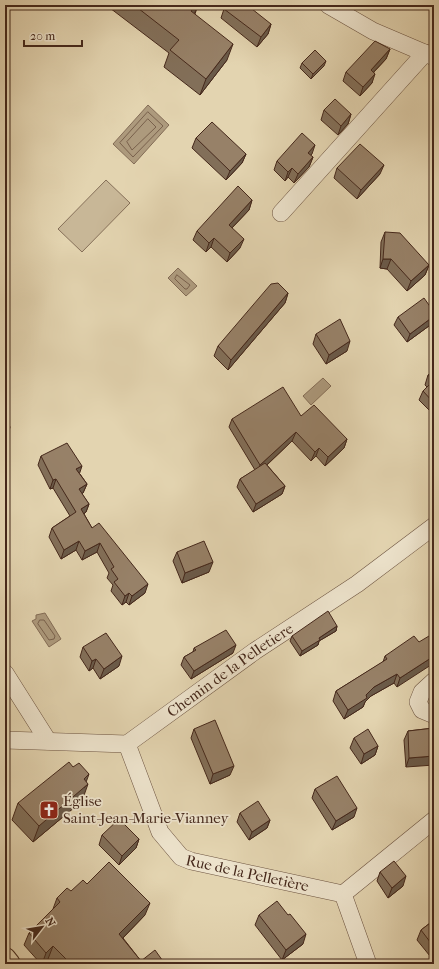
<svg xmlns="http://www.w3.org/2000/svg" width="439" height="969" viewBox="0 0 439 969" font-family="'IM FELL French Canon',serif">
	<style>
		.green { fill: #c8b797; stroke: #867059 }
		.water { fill: #ad9a7d; stroke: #836c56 }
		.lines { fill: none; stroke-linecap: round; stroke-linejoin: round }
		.shore { stroke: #79614c; stroke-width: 1 }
		.street-casing { stroke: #6c5340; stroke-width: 18 }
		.primary-casing { stroke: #45281b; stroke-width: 24 }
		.street { stroke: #ede3cc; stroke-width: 17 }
		.primary { stroke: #e3d4b0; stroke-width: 22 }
		.wall { fill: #826f59; stroke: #45281b }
		.shaded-wall { fill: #6a5a49; stroke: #45281b }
		.building { fill: #978168; stroke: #45281b }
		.labels { text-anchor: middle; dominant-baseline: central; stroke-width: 3.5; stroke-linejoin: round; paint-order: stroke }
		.street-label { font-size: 15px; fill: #45281b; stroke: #ede3cc }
		.poi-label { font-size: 15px; fill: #45281b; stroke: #ede3cc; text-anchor: start }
	</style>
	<rect width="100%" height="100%" fill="#e3d4b0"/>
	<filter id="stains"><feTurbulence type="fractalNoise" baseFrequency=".005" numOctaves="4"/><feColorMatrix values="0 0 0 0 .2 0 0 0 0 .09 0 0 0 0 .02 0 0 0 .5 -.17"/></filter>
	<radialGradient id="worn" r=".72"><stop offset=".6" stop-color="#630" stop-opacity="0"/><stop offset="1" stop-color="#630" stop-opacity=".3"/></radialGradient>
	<polygon class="green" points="106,180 130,203 82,252 58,229"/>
	<g class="water">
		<polygon points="148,105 169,125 134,164 113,144"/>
		<polygon points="178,268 197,286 186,296 168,278"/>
		<polygon points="323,378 331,386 311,405 303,396"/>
		<polygon points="45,613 61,639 49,647 32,621 36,619 36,615"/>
	</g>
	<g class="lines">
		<g class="shore">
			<polygon points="148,112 163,126 133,157 120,143"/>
			<polygon points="148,119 156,127 132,150 127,142"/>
			<polygon points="177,275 190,285 187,289 185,289 175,279"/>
			<polygon points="40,620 44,620 55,636 54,639 49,640 38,624"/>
		</g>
		<defs>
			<g id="street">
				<polyline points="328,5 373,31 434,57"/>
				<polyline points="281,213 425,53"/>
				<polyline points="5,673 48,741"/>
				<polyline points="434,681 422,692 418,702 422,710 434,715"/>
				<path id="s1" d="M 5,740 L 127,744 L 255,651 L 357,584 L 434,526"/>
				<path id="s2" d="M 127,744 L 160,832 L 181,857 L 191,861 L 343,894"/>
				<polyline points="343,894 434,820"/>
				<polyline points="343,894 368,964"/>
			</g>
			<polyline id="primary" points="5,959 9,964"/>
		</defs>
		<use href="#street" class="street-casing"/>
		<use href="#primary" class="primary-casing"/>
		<use href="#street" class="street"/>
		<use href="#primary" class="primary"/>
	</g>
	<g class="wall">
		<polygon points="106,5 198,5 195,14 227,60 200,95 164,67 169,53"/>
		<polygon points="224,9 271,24 268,34 257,47 221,18"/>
		<polygon points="390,49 386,59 374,72 372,83 360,96 343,81 346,72"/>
		<polygon points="302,63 324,66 311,79 300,68"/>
		<polygon points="324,110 351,114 348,124 338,135 321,120"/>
		<polygon points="196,138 246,154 242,163 226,180 192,148"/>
		<polygon points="312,154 310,155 313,157 309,167 294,183 288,177 285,181 274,170 277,161"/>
		<polygon points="337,168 380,174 357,199 334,178"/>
		<polygon points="252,200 249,210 232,228 240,248 227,262 211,247 206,252 193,240 197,231"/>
		<polygon points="385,232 429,265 425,275 407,291 387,269 380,268 381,242"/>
		<polygon points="288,293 285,303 228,370 214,356 218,346"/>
		<polygon points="398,317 433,323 407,342 394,325"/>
		<polygon points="316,334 347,351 326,364 313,344"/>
		<polygon points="434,370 434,407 430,411 419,400 423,391 427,387 425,385 428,375"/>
		<polygon points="301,416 347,439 344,448 325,466 316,456 311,461 292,441 267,465 285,486 282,494 253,512 237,487 240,479 255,470 229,427 232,419"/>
		<polygon points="41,456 80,474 87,484 83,493 82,494 89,504 86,512 84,514 92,528 145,593 129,605 126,602 122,605 111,591 113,585 107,578 109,573 97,552 82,560 76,550 61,559 49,537 52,528 70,516 53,488 50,489 38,465"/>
		<polygon points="177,552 209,572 182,583 173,561"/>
		<polygon points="337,626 336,631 319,641 318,645 300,656 290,641 292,636"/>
		<polygon points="419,642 397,687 394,683 371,696 365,702 363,707 344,719 333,701 336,691 383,662 385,656"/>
		<polygon points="83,647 119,666 100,679 93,668 89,671 80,657"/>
		<polygon points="194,648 233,653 191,679 181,665 184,657 193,652"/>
		<polygon points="434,728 406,767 404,740 408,731"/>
		<polygon points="194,729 230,775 210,784 191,738"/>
		<polygon points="354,738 378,746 375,755 361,764 350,748"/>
		<polygon points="86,782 82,801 33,842 12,820 18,803"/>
		<polygon points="315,789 354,817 332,830 312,798"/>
		<polygon points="240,813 270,820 267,828 249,840 237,822"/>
		<polygon points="102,835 139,839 136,848 119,865 99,845"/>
		<polygon points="380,872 403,886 388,898 377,881"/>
		<polygon points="87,884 145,915 123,938 141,961 165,964 54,964 48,959 43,964 41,964 24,945 29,933 53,909 57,898"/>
		<polygon points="259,915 303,944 282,960 255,925"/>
		<polygon points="434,920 434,961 417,940 421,930"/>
	</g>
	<g class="shaded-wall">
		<polygon points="196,5 198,5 193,17 191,11"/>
		<polygon points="271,24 268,34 257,47 261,37"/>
		<polygon points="233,44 227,60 200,95 206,79"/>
		<polygon points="390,49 386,59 367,79 371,70"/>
		<polygon points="326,61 324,66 311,79 313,74"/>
		<polygon points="375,74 372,83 360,96 363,87"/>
		<polygon points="351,114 348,124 338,135 341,126"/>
		<polygon points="315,145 312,154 304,162 308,153"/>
		<polygon points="246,154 242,163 226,180 230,171"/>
		<polygon points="313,157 309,167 294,183 298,174"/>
		<polygon points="384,165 380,174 357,199 361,190"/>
		<polygon points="292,168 288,177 285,181 288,172"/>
		<polygon points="252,200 249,210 226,234 229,225"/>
		<polygon points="214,238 211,247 206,252 209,243"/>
		<polygon points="244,239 240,248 227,262 230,253"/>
		<polygon points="383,259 391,259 387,269 380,268"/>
		<polygon points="429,265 425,275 407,291 411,281"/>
		<polygon points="288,293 285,303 228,370 231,360"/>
		<polygon points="434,316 434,320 433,323 407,342 410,334"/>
		<polygon points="350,341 347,351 326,364 329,355"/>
		<polygon points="434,401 434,407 430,411 433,402"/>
		<polygon points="10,427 8,435 5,436 5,430"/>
		<polygon points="296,432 292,441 257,474 260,465"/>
		<polygon points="347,439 344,448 325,466 328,457"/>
		<polygon points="319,448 316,456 311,461 315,452"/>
		<polygon points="82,466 79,475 76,469"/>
		<polygon points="56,479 53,488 50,489 53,480"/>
		<polygon points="87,484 83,493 76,498 79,489"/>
		<polygon points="285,486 282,494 253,512 256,504"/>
		<polygon points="89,504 86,512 78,518 81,509"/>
		<polygon points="79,541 76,550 61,559 64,550"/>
		<polygon points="100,543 97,552 82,560 85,551"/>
		<polygon points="213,562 209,572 182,583 185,573"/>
		<polygon points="148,584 145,593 129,605 132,596"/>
		<polygon points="129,593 126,602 122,605 125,596"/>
		<polygon points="337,626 336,631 319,641 318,645 300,656 302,651 319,638"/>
		<polygon points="236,645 233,653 191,679 194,671"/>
		<polygon points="122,656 119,666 100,679 104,669"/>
		<polygon points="434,656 434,663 397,687 400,678"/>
		<polygon points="96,659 93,668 89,671 92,661"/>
		<polygon points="397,674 394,683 371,696 365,702 363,707 344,719 348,710 366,695 374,687"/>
		<polygon points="378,746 375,755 361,764 364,754"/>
		<polygon points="434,756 434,765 406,767 409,758"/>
		<polygon points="234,766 230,775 210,784 213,774"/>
		<polygon points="89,774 84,788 88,784 82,801 33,842 39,826 84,779"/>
		<polygon points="357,808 354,817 332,830 336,821"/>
		<polygon points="270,820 267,828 249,840 252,832"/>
		<polygon points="139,839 136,848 119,865 122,856"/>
		<polygon points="406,876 403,886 388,898 392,888"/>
		<polygon points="150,903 145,915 115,946 119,934"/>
		<polygon points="306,934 303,944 282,960 286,950"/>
		<polygon points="53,946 48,959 43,964 42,964 46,953"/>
	</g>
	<g class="building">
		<polygon points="134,5 196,5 191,11 233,44 206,79 170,50 179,40"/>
		<polygon points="228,5 247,5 271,24 261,37 224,9"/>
		<polygon points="375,41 390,49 371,70 375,74 363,87 346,72"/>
		<polygon points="315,50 326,61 313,74 302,63"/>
		<polygon points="335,99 351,114 341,126 324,110"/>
		<polygon points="212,122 246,154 230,171 196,138"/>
		<polygon points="302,133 315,145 308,153 313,157 298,174 292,168 288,172 277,161"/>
		<polygon points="360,144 384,165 361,190 337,168"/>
		<polygon points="238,186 252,200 229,225 244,239 230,253 214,238 209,243 197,231"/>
		<polygon points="385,232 400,233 429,265 411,281 391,259 383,259"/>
		<polygon points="278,283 288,293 231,360 218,346 271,284"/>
		<polygon points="424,298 434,312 434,316 410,334 398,317"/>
		<polygon points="340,319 350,341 329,355 316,334"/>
		<polygon points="434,370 434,401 433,402 423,391 433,381 428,375"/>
		<polygon points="283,387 301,416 314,405 347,439 328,457 319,448 315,452 296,432 260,465 232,419"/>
		<polygon points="5,417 10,427 5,430"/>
		<polygon points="67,443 82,466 76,469 87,484 79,489 89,504 81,509 92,528 99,523 148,584 132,596 129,593 125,596 114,582 118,579 111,569 114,567 100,543 85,551 79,541 64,550 52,528 76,512 56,479 53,480 41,456"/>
		<polygon points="265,463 285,486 256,504 240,479"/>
		<polygon points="204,541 213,562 185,573 177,552"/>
		<polygon points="328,611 337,626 319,638 320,640 302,651 292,636"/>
		<polygon points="226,630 236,645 194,671 184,657 196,650 194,648"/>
		<polygon points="106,633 122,656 104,669 96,659 92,661 83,647"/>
		<polygon points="434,633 434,656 400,678 397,674 374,687 366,695 367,698 348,710 336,691 387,659 385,656 414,636 419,642"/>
		<polygon points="215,720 234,766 213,774 194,729"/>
		<polygon points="434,728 434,756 409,758 408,731"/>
		<polygon points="368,729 378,746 364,754 354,738"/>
		<polygon points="69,762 73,767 79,763 89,774 84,779 88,784 39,826 18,803"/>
		<polygon points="337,776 357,808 336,821 315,789"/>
		<polygon points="258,801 270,820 252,832 240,813"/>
		<polygon points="119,819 139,839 122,856 102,835"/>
		<polygon points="394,861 406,876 392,888 380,872"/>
		<polygon points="109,862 150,903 119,934 141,961 155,950 165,964 71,964 53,946 46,953 29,933 60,902 57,898 67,888 71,891 83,880 87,884"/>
		<polygon points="277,901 288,915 290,914 306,934 286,950 259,915"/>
		<polygon points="434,920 434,947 421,930"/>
	</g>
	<defs>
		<symbol id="church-square" viewBox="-11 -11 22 22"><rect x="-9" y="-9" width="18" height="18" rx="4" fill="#8f2418" stroke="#ede3cc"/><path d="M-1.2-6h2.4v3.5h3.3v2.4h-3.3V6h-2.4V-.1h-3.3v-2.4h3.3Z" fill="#fff"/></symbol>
	</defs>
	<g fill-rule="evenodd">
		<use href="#church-square" x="38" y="799" width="22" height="22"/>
	</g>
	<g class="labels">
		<g class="street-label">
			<text stroke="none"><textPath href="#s1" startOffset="249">Chemin de la Pelletiere</textPath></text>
			<text stroke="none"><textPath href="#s2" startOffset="195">Rue de la Pelletière</textPath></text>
		</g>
		<g class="poi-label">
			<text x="63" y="801">Église<tspan x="63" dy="17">Saint-Jean-Marie-Vianney</tspan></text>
		</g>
	</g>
	<rect width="439" height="969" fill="none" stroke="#e3d4b0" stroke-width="20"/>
	<rect x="6" y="6" width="427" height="957" fill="none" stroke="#45281b" stroke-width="2"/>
	<rect x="10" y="10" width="419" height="949" fill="none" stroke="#45281b"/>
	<g transform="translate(42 927) rotate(59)" stroke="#ede3cc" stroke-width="3" paint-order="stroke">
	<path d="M0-3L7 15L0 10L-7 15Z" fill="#45281b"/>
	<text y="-6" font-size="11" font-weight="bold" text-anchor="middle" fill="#45281b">N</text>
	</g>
	<path d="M24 40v6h58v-6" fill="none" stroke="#45281b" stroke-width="2"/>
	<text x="30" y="40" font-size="12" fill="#45281b" stroke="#ede3cc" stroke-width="3" paint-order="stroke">20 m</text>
	<rect width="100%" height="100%" filter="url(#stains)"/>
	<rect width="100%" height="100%" fill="url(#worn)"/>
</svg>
